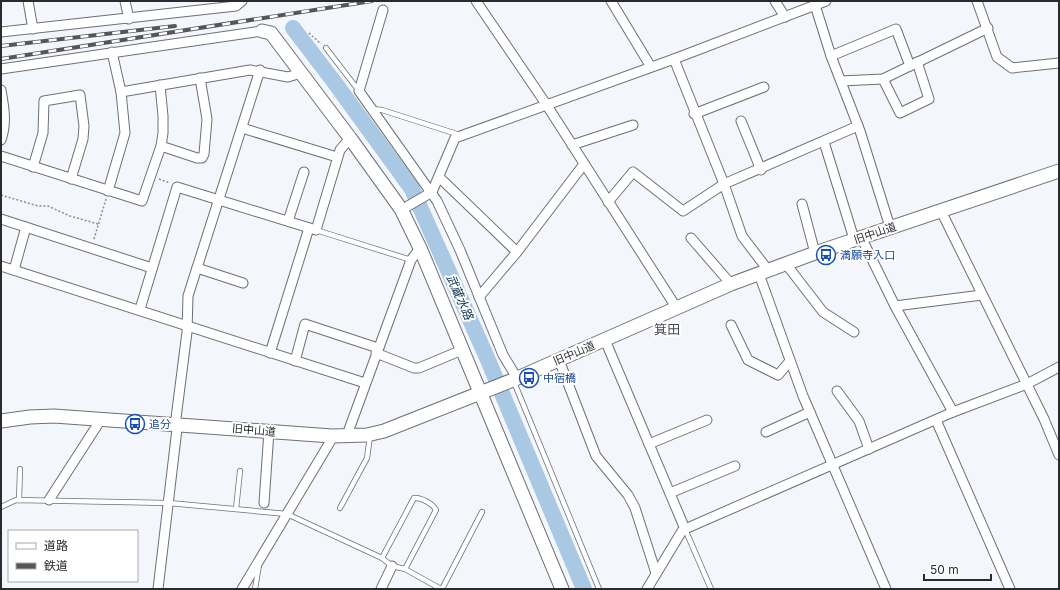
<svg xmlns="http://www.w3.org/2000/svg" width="1060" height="590" viewBox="0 0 1060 590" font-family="Inter,'Noto Sans JP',sans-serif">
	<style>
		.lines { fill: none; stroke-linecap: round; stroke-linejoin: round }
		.river { stroke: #a8c8e3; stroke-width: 16 }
		.lane-casing { stroke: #6d7074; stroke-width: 6 }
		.street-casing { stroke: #6d7074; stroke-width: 11 }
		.secondary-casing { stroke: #6d7074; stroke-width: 15 }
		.path { stroke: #898b8f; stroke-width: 1.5; stroke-dasharray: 2 2; stroke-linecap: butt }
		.lane { stroke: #fff; stroke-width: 4.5 }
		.street { stroke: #fff; stroke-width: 9 }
		.secondary { stroke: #fff; stroke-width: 13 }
		.rail-casing { stroke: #555659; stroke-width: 4 }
		.rail { stroke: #fff; stroke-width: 2.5; stroke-dasharray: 8; stroke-linecap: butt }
		.labels { text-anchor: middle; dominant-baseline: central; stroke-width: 4; stroke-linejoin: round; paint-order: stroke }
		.street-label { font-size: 11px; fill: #2a2b2d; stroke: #fff }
		.transit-label { font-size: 11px; fill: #164399; stroke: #fff; text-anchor: start }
		.water-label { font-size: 12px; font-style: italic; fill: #072f49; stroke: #fff }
		.quarter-label { font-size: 13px; fill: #4b4c51; stroke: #fff }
	</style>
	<rect width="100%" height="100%" fill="#f3f6fb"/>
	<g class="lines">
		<polyline class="river" points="293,28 335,83 412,189 488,360 584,589"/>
		<defs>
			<g id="lane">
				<polyline points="326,48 359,91"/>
				<polyline points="372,109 382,110 460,135"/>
				<polyline points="316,230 411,260"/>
				<polyline points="514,382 599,589"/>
				<polyline points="19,500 20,469"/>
				<polyline points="1,507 16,500 169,503 287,514 382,558 392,566 405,569 441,589"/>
				<polyline points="340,508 367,458 370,436"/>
				<polyline points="236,509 240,471"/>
				<polyline points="685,529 711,589"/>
				<path d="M 382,558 L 414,498 C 421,497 433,504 436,510 L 405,569"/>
				<polyline points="255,589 259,565"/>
				<polyline points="442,589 482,512"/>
			</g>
			<g id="street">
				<polyline points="28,1 33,29"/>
				<polyline points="125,1 129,19"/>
				<polyline points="476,1 546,104 676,307"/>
				<polyline points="611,1 651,67"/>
				<polyline points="775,1 785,17"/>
				<polyline points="977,1 997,57 1012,68 1059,63"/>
				<polyline points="815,5 831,56 860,131 890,227"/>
				<polyline points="383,10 359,91 437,201 460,250 503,355 517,378"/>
				<polyline points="1,32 236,6 242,1"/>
				<polyline points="831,56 896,29 910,66"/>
				<polyline points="674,59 724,184 742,236 768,270"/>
				<polyline points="1,69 262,31"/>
				<polyline points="883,79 900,113 929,99 917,62"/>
				<polyline points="841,81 883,79 988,28"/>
				<path d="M 1,90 C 4,107 7,123 1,140"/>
				<polyline points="121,92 250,70 288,77 301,73"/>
				<polyline points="694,114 764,87"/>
				<polyline points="741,121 761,170"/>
				<polyline points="242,128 337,157"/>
				<polyline points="824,142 854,239"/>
				<polyline points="572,145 633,125"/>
				<polyline points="161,146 197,158 202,158 204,154 207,119 200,78"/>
				<polyline points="1,156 142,201 161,146 163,133 163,116 160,85"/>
				<polyline points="33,167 43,133 44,101 80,95 84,126 83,139 71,179"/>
				<polyline points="439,177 517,252"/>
				<polyline points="108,191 125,133 121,92 112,52"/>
				<polyline points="608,202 633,172 683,211 724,184 858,126"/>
				<polyline points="802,204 815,253"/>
				<polyline points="408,206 432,192 455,138 674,59 826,1"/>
				<polyline points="941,211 1044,419 1059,455"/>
				<polyline points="1,219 152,268"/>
				<polyline points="288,221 304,172"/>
				<polyline points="861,237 895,306 953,412"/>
				<polyline points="691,238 731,284"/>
				<polyline points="786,264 823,312 854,332"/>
				<polyline points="1,266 365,383"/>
				<polyline points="197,268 243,283"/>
				<polyline points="14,270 26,227"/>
				<polyline points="759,274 803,396 886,589"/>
				<polyline points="479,297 517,252 584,164"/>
				<polyline points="895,306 982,295"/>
				<polyline points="140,309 177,187 316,230 340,150 350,138"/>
				<polyline points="731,325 748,360 778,375 790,361"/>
				<polyline points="605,340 685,529"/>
				<polyline points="270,353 309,228"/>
				<polyline points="376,353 414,368 419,368 462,350"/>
				<polyline points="559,360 596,456 628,495 635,508 656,573"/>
				<polyline points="295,361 305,324 378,348"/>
				<polyline points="837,391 859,421 869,449"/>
				<polyline points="936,420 1010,589"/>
				<polyline points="766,432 810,412"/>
				<polyline points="347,435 411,260 420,248"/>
				<polyline points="649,444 707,420"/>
				<polyline points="670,493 735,466"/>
				<polyline points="49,500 98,424 100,418"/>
				<polyline points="264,503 269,431"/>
				<polyline points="158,589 177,429 176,418 187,332 188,296 260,70"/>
				<polyline points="242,589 330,442 332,436"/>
				<polyline points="381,589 392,566"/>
				<polyline points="647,589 682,531 685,529 953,412 1027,384 1059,367"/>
			</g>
			<g id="secondary">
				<polyline points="262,31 271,33 350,138 401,209 420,248 562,589"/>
				<polyline points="1,421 30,417 54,416 332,436 367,435 384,431 513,380 731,284 815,253 1059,171"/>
			</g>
		</defs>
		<use href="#lane" class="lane-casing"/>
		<use href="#street" class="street-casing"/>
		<use href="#secondary" class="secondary-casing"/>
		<g class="path">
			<polyline points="255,1 257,1"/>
			<polyline points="309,33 321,44"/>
			<polyline points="159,179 170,183"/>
			<polyline points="1,195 38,206 48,206 70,216 98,224"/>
			<polyline points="94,239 106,199"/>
		</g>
		<use href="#lane" class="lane"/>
		<use href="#street" class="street"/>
		<use href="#secondary" class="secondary"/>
		<defs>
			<g id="rail">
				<polyline points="1,46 175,26"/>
				<polyline points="1,59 372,1"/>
			</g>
		</defs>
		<use href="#rail" class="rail-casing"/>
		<use href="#rail" class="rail"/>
	</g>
	<defs>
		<symbol id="bus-ring" viewBox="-11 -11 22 22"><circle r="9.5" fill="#fff" stroke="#1a4fb4" stroke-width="1.5"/><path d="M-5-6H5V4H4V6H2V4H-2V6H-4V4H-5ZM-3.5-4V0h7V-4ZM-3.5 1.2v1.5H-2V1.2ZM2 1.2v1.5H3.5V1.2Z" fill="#1a4fb4"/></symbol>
	</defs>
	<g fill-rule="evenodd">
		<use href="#bus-ring" x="815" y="244" width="22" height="22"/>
		<use href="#bus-ring" x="518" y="367" width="22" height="22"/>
		<use href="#bus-ring" x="124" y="413" width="22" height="22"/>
	</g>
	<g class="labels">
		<g class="street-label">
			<text transform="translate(875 233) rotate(-19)">旧中山道</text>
			<text transform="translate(574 353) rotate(-23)">旧中山道</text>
			<text transform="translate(254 430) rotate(5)">旧中山道</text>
		</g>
		<g class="transit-label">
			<text x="840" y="255">満願寺入口</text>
			<text x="543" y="378">中宿橋</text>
			<text x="149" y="424">追分</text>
		</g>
		<g class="water-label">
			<text transform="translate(460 297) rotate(66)">武蔵水路</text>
		</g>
		<g class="quarter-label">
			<text x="667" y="329">箕田</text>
		</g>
	</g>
	<rect width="1060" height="590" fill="none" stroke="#2a2b2d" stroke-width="4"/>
	<rect x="8" y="530" width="130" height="52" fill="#ffffff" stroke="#aaaaab"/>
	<rect x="16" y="543" width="20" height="6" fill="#ffffff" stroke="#aaaaab"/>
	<text x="44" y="550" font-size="12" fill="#2a2b2d">道路</text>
	<rect x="16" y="563" width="20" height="6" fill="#555659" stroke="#aaaaab"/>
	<text x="44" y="570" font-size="12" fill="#2a2b2d">鉄道</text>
	<path d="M924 574v6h67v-6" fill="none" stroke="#2a2b2d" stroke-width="2"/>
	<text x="930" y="574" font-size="12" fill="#2a2b2d" stroke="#ffffff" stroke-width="3" paint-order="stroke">50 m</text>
</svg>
